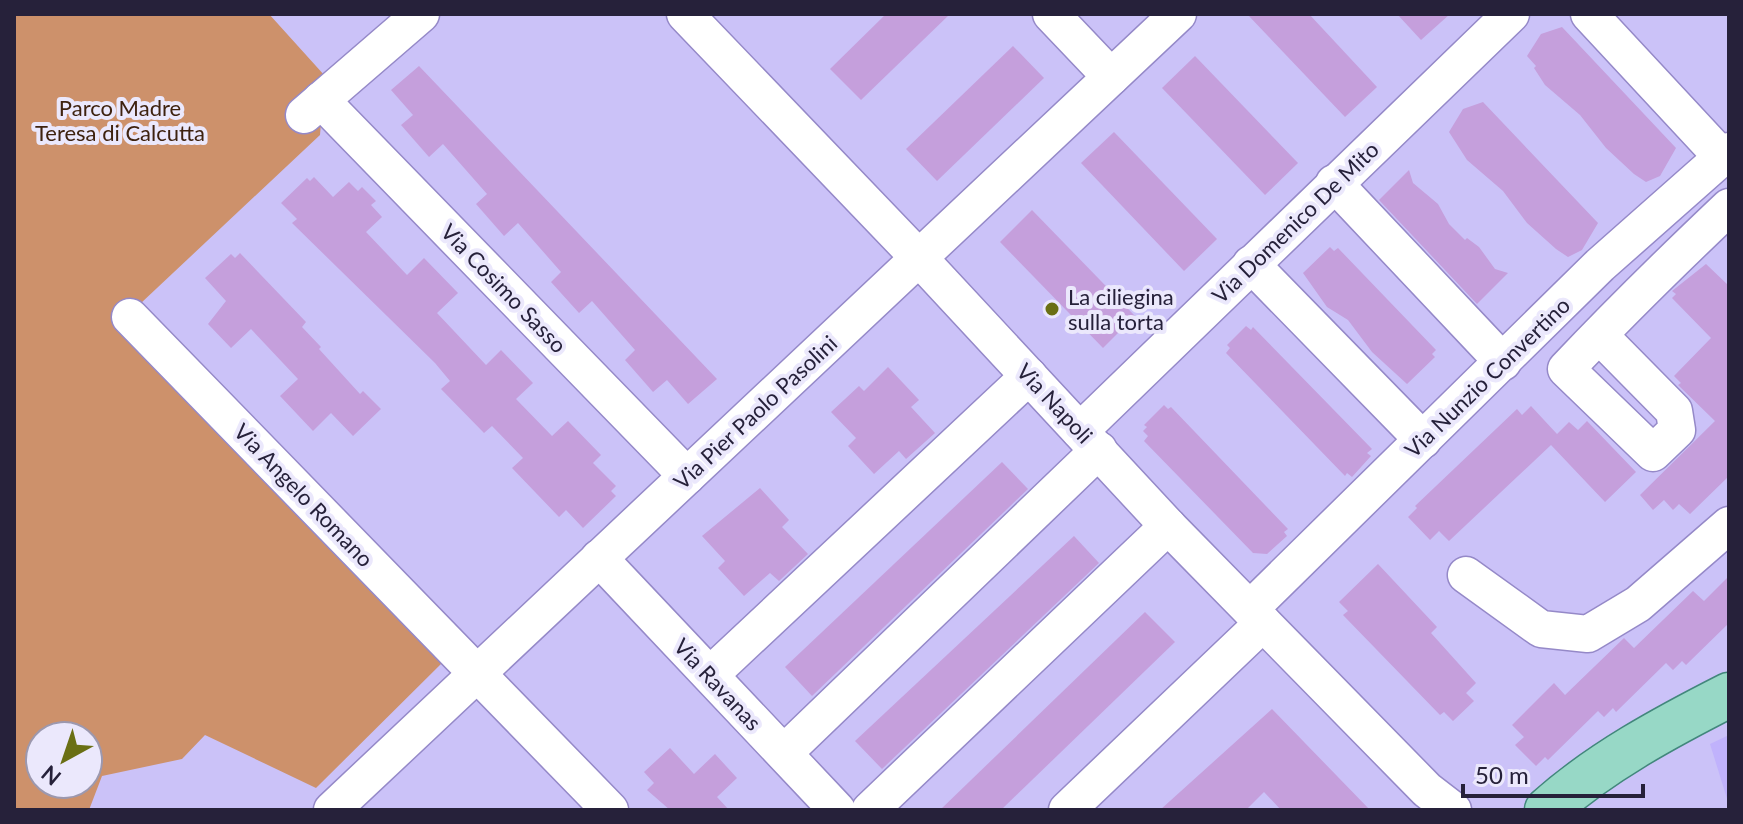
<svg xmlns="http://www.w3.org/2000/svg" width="1743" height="824" viewBox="0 0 1743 824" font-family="Lato,sans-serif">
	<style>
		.built { fill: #c0b2fc }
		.green { fill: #cd916b; fill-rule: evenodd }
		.building { fill: #c59fdc }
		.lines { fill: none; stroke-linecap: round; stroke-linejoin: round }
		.minor-casing { stroke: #9589c8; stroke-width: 39 }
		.major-casing { stroke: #42877c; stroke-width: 47 }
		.minor { stroke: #fff; stroke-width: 36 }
		.major { stroke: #97d8c6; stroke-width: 44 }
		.poi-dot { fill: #6a6f14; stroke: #ebe8fc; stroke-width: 3 }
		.labels { text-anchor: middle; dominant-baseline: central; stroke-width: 8; stroke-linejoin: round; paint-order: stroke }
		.park-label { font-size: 22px; fill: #3e220f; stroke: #ebe8fc }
		.street-label { font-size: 22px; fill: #26213a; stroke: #ebe8fc }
		.poi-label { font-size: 22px; fill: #26213a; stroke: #ebe8fc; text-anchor: start }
	</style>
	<rect width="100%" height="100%" fill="#cbc2f8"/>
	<polygon class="built" points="1729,735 1729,805 1710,744"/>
	<path class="green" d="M 14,14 L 269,14 L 325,76 L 320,135 L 124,319 L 442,663 L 316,788 L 205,735 L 182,759 L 102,776 L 89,810 L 14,810 ZM 40,736 L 88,736 L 88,784 L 40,784 Z"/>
	<g class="building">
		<polygon points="886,14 950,14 861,100 830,69"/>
		<polygon points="1247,14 1309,14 1377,87 1345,117"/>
		<polygon points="1397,14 1450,14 1421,40"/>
		<polygon points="1562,27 1676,148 1660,176 1646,182 1634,174 1606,148 1580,115 1545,85 1534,68 1536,66 1527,56 1541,34"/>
		<polygon points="1013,46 1044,78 937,181 906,149"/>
		<polygon points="1195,56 1298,163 1265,195 1162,88"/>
		<polygon points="419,66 717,379 688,404 667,380 653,392 625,360 635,350 592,301 579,313 551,282 561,272 518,223 504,236 476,204 487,194 443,144 429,157 401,125 413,115 391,90"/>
		<polygon points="1483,102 1598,223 1582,250 1568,257 1556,249 1527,223 1503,191 1467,160 1449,132 1463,109"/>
		<polygon points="1114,132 1217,239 1184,271 1081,163"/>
		<polygon points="1409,170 1413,183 1438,204 1449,224 1465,240 1467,238 1479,247 1495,269 1508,273 1477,304 1379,200"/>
		<polygon points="314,177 333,197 349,182 358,191 362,187 376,201 371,205 382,217 366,232 407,275 424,258 458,293 437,313 486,365 501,350 533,383 516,399 552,436 568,421 601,455 593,463 616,486 611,491 616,496 583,528 566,510 559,517 512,468 523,458 492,426 484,433 441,389 450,381 435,363 292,223 297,219 281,203 307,178 310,181"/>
		<polygon points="1032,210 1135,316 1103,348 1000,242"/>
		<polygon points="1330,247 1334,251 1338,248 1436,350 1432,354 1435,357 1407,384 1372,352 1348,320 1327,307 1303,273"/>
		<polygon points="240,253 306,322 302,327 321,347 319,349 360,394 363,391 381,409 353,436 331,413 313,431 280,396 298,379 251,329 231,348 208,324 226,301 205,278 231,254 235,258"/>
		<polygon points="1706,264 1729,286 1729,476 1690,514 1679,504 1673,510 1664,500 1653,510 1640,495 1715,421 1678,385 1681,383 1674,376 1711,338 1672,298 1676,294 1672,291"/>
		<polygon points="1246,326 1251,330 1253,327 1372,449 1367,453 1371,456 1352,477 1347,473 1345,476 1226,353 1230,348 1227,345"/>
		<polygon points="888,367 919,400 911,407 935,433 906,459 899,451 874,474 848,446 856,438 831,412 859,386 864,391"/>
		<polygon points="1164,405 1168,409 1171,407 1288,529 1284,532 1287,536 1267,554 1253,553 1144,441 1148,436 1143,431 1147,427 1144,425"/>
		<polygon points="1531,406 1557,434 1569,422 1578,430 1587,421 1636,472 1605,502 1551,445 1449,541 1439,531 1430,540 1408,517 1417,508 1415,506 1517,409 1522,415"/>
		<polygon points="1002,462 1028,489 812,696 785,667"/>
		<polygon points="760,488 789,520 782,527 808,554 779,581 770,573 744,596 718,568 725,561 702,536"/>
		<polygon points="1074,536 1099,563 882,769 855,741"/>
		<polygon points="1378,564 1437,627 1431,633 1476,683 1466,693 1474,701 1453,721 1444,712 1440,715 1343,615 1348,611 1339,602"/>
		<polygon points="1729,576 1729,623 1686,665 1682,661 1673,670 1666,663 1616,712 1613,708 1604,717 1598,711 1548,760 1545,757 1536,766 1515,745 1524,737 1512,725 1554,683 1565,695 1624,638 1634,648 1693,591 1704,601"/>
		<polygon points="1145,612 1175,642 1001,810 940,810"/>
		<polygon points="1272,709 1370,810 1281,810 1264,792 1246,810 1160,810"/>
		<polygon points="670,748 694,774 715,754 737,778 717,797 729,810 670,810 647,790 654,783 644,772"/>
	</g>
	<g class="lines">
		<defs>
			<g id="minor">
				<polyline points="685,14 919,258 1168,526 1427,790 1453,810"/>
				<polyline points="1051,14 1111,77"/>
				<polyline points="1589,14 1722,157"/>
				<polyline points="321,100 687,476"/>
				<polyline points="304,115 421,14"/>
				<polyline points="1334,183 1503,362"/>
				<polyline points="1251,264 1423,440"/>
				<polyline points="130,317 610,810"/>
				<path d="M 1599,335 L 1674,411 L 1677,430 L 1653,453 L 1566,369 C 1619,313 1673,260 1729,207"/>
				<polyline points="1080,431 1511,14"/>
				<polyline points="599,558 837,810"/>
				<polyline points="1466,575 1541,629 1588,634 1638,604 1729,525"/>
				<polyline points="1250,609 1600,265 1729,151"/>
				<polyline points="710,675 1029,376"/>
				<polyline points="784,753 1099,450"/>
				<polyline points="332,810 1178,14"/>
				<polyline points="870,810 1168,526"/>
				<polyline points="1067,810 1263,623"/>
			</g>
			<path id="major" d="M 1547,810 C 1599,763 1666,727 1729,695"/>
		</defs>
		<use href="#minor" class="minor-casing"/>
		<use href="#major" class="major-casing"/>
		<use href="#minor" class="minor"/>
		<use href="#major" class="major"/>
	</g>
	<circle class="poi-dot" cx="1052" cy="309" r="8"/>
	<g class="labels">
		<g class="park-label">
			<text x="120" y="107">Parco Madre<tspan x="120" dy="25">Teresa di Calcutta</tspan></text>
		</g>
		<g class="street-label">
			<text transform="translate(1295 222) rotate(-44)">Via Domenico De Mito</text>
			<text transform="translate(504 288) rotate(46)">Via Cosimo Sasso</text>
			<text transform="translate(1487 377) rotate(-44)">Via Nunzio Convertino</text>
			<text transform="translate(1055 403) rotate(47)">Via Napoli</text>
			<text transform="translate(755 412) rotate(-43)">Via Pier Paolo Pasolini</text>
			<text transform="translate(304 495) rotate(46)">Via Angelo Romano</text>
			<text transform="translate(718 684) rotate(47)">Via Ravanas</text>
		</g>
		<g class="poi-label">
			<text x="1068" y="296">La ciliegina<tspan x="1068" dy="25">sulla torta</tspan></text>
		</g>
	</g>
	<rect width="1743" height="824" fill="none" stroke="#26213a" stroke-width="32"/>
	<g transform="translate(64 760) rotate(220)"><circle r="38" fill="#ebe8fc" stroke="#9c98ae" stroke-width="2"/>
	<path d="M0-6L14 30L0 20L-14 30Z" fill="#6a6f14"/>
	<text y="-12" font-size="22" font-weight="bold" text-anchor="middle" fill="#26213a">N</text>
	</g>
	<path d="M1463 784v12h180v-12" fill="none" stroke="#26213a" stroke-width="4"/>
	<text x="1475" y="784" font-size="24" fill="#26213a" stroke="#ebe8fc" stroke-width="6" paint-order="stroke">50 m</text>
</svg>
